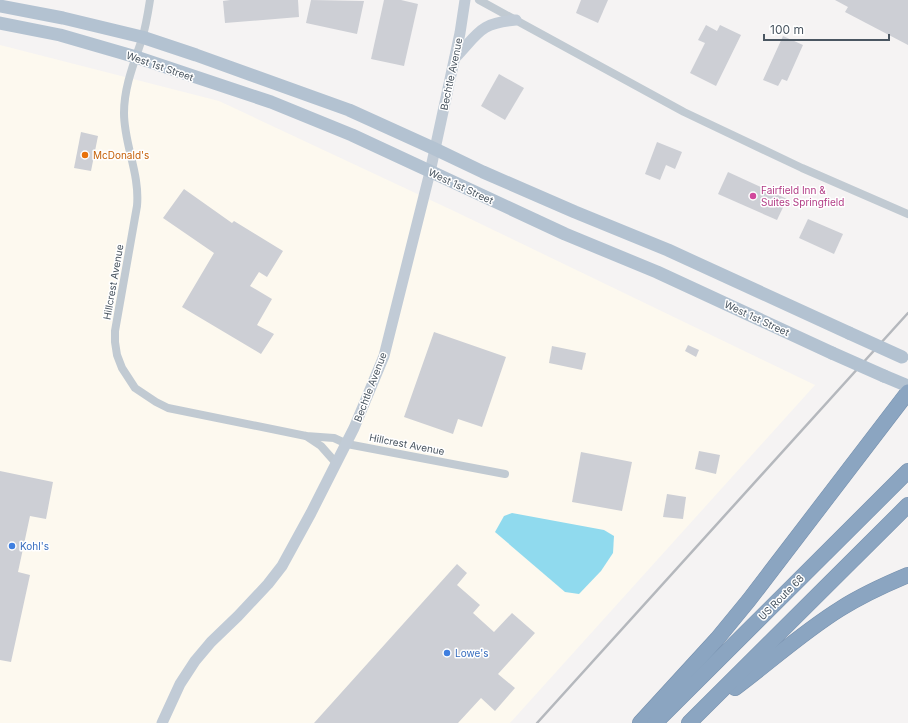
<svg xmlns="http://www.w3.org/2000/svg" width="908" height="723" viewBox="0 0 908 723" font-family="Inter,sans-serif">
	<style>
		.commercial { fill: #fdf9ef }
		.water { fill: #90daee }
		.building { fill: #cdcfd5 }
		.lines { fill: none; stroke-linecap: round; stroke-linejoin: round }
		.highway-casing { stroke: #7690ad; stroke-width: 16 }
		.street { stroke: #c1cad2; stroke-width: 8 }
		.secondary { stroke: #c1cbd6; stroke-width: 11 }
		.primary { stroke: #b3c2d1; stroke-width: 13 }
		.highway { stroke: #8ba5c1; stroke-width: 15 }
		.rail { stroke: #b5b8bd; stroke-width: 2.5 }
		.primary-bridge { stroke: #b3c2d1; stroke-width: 13 }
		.food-dot { fill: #e8710a; stroke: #fff; stroke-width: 1.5 }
		.hotel-dot { fill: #d1479c; stroke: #fff; stroke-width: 1.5 }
		.shop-dot { fill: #3f7fe0; stroke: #fff; stroke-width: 1.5 }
		.labels { text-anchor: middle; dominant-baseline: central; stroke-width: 3; stroke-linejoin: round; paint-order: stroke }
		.street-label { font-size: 10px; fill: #4a5661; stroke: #fff }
		.food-label { font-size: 10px; fill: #c56008; stroke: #fff; text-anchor: start }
		.hotel-label { font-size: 10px; fill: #b23c85; stroke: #fff; text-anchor: start }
		.shop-label { font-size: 10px; fill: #366cbe; stroke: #fff; text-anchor: start }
	</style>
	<rect width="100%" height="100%" fill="#f5f3f3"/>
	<polygon class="commercial" points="0,45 219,101 456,212 815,385 510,723 0,723"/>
	<polygon class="water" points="512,513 604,530 614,536 613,553 601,571 579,594 565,592 495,532 504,516"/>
	<g class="building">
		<polygon points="230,0 298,0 299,17 225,23 223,1"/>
		<polygon points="311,0 364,1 357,34 306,23"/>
		<polygon points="384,0 401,0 418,4 404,66 371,59"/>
		<polygon points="581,0 608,0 598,23 576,13"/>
		<polygon points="835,0 908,0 908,45 845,12 848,7"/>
		<polygon points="706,25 717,31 720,25 741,35 716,86 690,73 705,43 698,40"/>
		<polygon points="783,36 803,45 787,81 782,79 778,86 763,80"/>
		<polygon points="499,74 524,88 505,120 481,106"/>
		<polygon points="81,132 98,136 91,171 74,168"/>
		<polygon points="657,142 682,152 675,169 666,165 660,180 645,174"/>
		<polygon points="728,172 787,199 777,220 718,194"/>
		<polygon points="184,189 232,223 234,221 283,251 267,277 259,272 250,286 272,299 257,325 274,334 261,354 182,307 214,253 163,218"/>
		<polygon points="808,219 843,234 834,254 799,238"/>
		<polygon points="434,332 506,357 482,427 458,419 453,434 404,417"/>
		<polygon points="688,345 699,350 696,357 685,351"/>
		<polygon points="552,346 586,353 582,370 549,363"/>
		<polygon points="699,451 720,455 716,474 695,469"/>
		<polygon points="581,452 632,462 622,511 572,502"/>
		<polygon points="0,471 53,482 46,519 30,516 18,572 30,575 11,662 0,660"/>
		<polygon points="667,494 686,497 683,519 663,517"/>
		<polygon points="457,564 467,573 457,585 480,605 473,613 494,632 512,613 535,633 498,674 515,688 495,711 481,698 458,723 314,723"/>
	</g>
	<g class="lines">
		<defs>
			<g id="highway">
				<path d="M 735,688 C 770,662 803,632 840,609 C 862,595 884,585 908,575"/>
				<polyline points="640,723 717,639 749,600 908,392"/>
				<polyline points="655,723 908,471"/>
				<polyline points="689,723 908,505"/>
			</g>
		</defs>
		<use href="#highway" class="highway-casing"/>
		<g class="street">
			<path d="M 150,0 C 148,13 146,26 142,39 C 134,63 124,87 124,113 C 124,145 140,173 137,206 L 115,331 L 115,342 L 117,355 L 122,368 L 135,388 L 156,402 L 168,408 L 306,436 L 334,438 L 347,444 L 505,474"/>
			<polyline points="479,0 684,112 802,168 908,214"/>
			<polyline points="306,436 321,446 336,463"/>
		</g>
		<g class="secondary">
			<path d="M 455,58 C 479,33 479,23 516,20"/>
			<polyline points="162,723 180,684 195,661 211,642 238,616 268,584 282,566 311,513 354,428 384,356 430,172 460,33 465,0"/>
		</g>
		<g class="primary">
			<polyline points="0,6 63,18 142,37 196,55 349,110 435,149 483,172 575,212 668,250 849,333"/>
			<polyline points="0,23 60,35 136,57 271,102 352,135 565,234 657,272 832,353"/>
			<polyline points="884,376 908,386"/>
		</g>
		<use href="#highway" class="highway"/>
		<polyline class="rail" points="537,723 908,313"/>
		<g class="primary-bridge">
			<polyline points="849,333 902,357"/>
			<polyline points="832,353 884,376"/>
		</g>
	</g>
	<circle class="food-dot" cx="85" cy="155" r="4"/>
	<circle class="hotel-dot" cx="753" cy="196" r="4"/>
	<g class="shop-dot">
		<circle cx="12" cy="546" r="4"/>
		<circle cx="447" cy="653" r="4"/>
	</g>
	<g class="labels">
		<g class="street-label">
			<text transform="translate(160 66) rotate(19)">West 1st Street</text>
			<text transform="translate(451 74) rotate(-78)">Bechtle Avenue</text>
			<text transform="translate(461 186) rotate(25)">West 1st Street</text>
			<text transform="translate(113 282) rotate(-80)">Hillcrest Avenue</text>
			<text transform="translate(757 318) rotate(25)">West 1st Street</text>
			<text transform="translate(370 387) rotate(-69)">Bechtle Avenue</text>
			<text transform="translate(407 444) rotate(11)">Hillcrest Avenue</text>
			<text transform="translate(781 597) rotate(-45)">US Route 68</text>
		</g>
		<g class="food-label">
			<text x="93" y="155">McDonald's</text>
		</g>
		<g class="hotel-label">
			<text x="761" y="190">Fairfield Inn &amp;<tspan x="761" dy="12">Suites Springfield</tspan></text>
		</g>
		<g class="shop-label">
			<text x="20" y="546">Kohl's</text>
			<text x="455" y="653">Lowe's</text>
		</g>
	</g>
	<path d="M764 34v6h125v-6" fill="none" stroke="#4a5661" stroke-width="2"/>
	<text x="770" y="34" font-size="12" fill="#4a5661" stroke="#ffffff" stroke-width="3" paint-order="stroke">100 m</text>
</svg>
